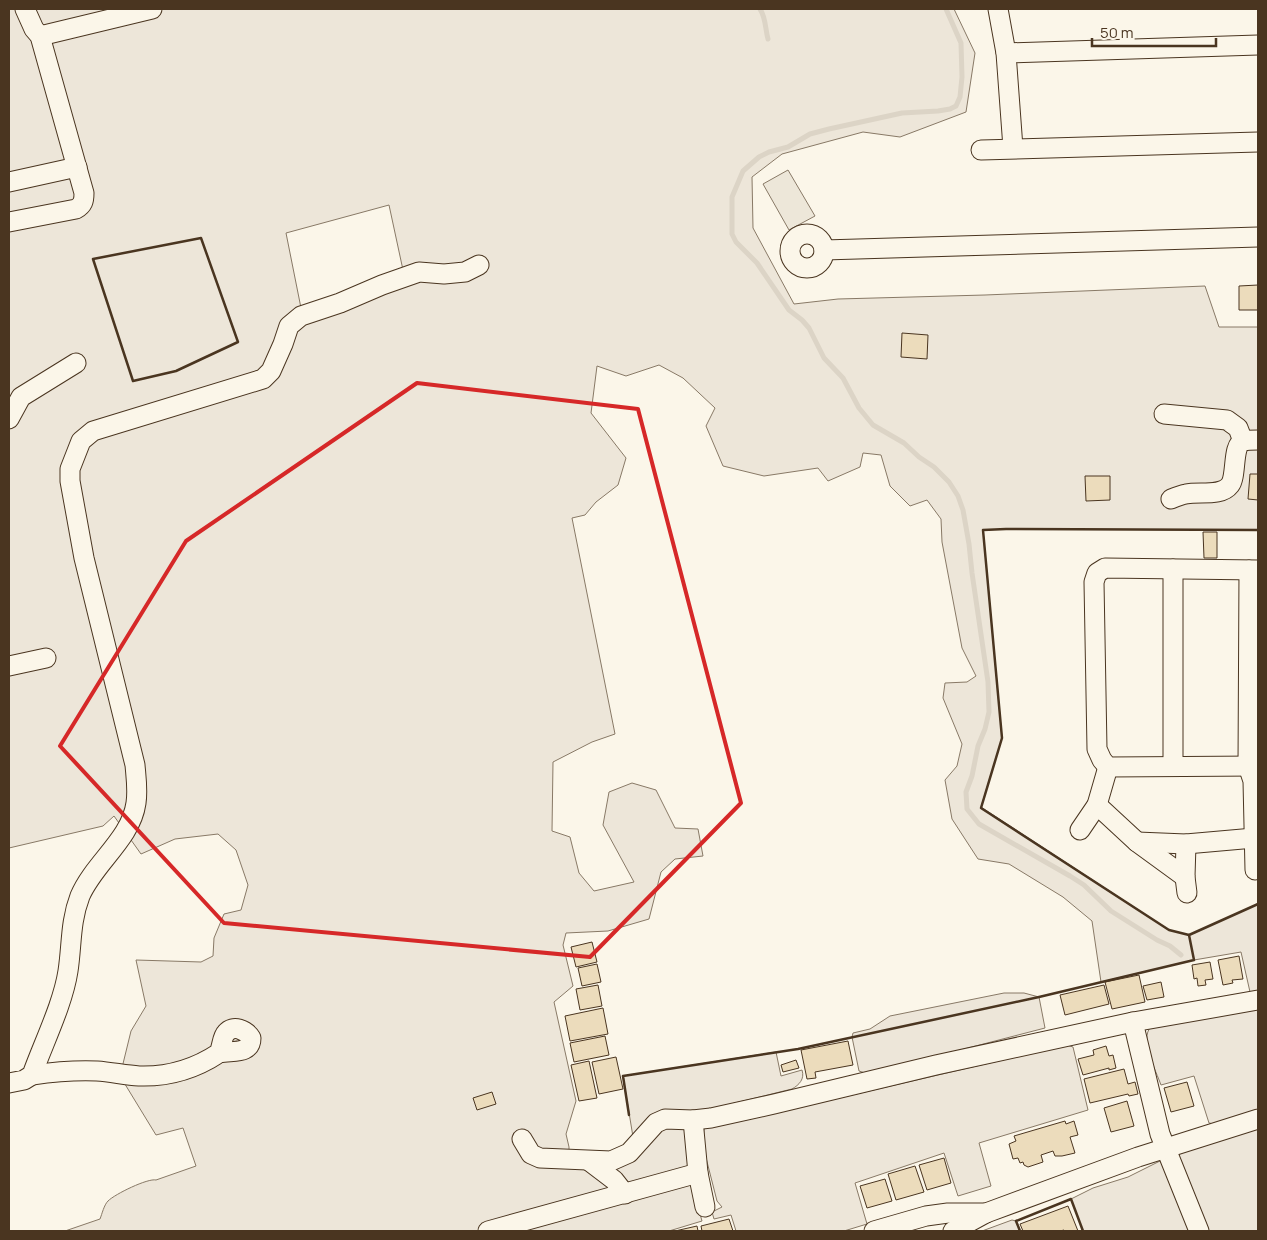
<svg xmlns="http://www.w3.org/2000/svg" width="1267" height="1240" viewBox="0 0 1267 1240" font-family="Manrope,sans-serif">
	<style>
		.green { fill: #ede6d9; stroke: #887966; fill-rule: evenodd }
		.parking { fill: #ede7d9; stroke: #887966 }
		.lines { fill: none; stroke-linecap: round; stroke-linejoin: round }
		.stream { stroke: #dcd4c6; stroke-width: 5 }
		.building { fill: #ecdcbc; stroke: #4a3520 }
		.minor-casing { stroke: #4a3520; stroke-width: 21 }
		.minor { stroke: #fbf6e9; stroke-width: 19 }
		.wall { stroke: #4a3520; stroke-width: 2.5 }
		.marked { fill: none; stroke: #d62828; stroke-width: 4; stroke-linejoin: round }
	</style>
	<rect width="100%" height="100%" fill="#fbf6e9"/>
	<g class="green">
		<path d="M 9,9 L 954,9 L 975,53 L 966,112 L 900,137 L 863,132 L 782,154 L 752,177 L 753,228 L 794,304 L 838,299 L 985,295 L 1205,286 L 1219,327 L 1258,327 L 1258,530 L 1006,529 L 983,530 L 1002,738 L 981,807 L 1169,930 L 1189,935 L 1258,904 L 1258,991 L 1250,992 L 1241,952 L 1194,960 L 1101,982 L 1092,921 L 1063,897 L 1009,864 L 978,859 L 952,819 L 945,780 L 957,766 L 962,744 L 943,698 L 945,683 L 967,682 L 976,676 L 962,648 L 942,542 L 941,519 L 927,500 L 910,506 L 890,486 L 881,455 L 863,453 L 860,467 L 828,481 L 818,468 L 764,476 L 723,466 L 706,426 L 715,408 L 683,378 L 659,365 L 626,376 L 597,366 L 591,413 L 626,458 L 618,485 L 596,502 L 585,515 L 572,518 L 615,734 L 592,742 L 553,762 L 552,831 L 570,837 L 579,873 L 594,891 L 634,882 L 603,825 L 609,792 L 632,783 L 656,790 L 675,828 L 698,829 L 703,856 L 675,859 L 661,872 L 649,919 L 608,931 L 566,933 L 563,945 L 573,986 L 554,1002 L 576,1101 L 566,1134 L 569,1147 L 569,1151 L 527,1154 L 584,1163 L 613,1185 L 691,1182 L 702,1221 L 669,1231 L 65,1231 L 100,1219 C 102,1214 104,1205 108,1201 C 115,1194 148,1178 156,1180 L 196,1166 L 183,1128 L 156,1135 L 120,1076 L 131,1031 L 146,1006 L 136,960 L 201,962 L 213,956 L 214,938 L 224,914 L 241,910 L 248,885 L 236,850 L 218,834 L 175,839 L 141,854 L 114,816 L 103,826 L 9,848 ZM 389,205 L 406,284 L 301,308 L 286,233 Z"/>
		<polygon points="1004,993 1024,993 1039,997 1045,1028 868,1074 859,1071 852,1037 853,1033 870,1029 890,1016"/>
		<path d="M 1258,1008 L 1258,1111 L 1214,1124 L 1209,1123 L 1194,1076 L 1161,1085 C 1156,1071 1139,1038 1151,1027 Z"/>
		<polygon points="1067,1045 1073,1047 1088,1110 979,1143 991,1186 958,1196 944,1153 855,1183 867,1224 844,1231 736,1231 731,1215 714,1219 712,1212 722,1207 717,1201 703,1146 704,1128 770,1114"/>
		<path d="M 776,1052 L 781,1076 L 802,1070 C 805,1079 799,1085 792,1089 L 690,1114 L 634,1143 L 623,1076 Z"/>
		<polygon points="674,1123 686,1130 690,1167 625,1188 602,1163"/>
		<polygon points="1258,1127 1258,1231 1205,1231 1177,1157 1178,1154"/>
		<polygon points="1160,1161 1163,1161 1194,1231 1083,1231 1071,1199 1093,1188 1128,1177"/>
		<polygon points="1012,1220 1016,1221 1020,1231 982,1231"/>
	</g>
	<polygon class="parking" points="788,170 815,216 789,230 763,184"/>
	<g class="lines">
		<g class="stream">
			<path d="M 760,9 C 766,18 765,28 768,39"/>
			<polyline points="946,9 961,43 962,77 960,97 956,106 950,109 938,111 902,113 829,129 810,134 788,147 769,152 759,157 743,171 732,197 732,234 736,242 757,263 789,310 802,320 809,328 824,358 843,378 859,408 873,425 904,443 919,457 934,467 949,482 958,496 963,510 969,544 972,573 988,682 989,712 985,729 978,746 972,776 966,792 967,809 979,824 1070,876 1084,885 1111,911 1157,940 1170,946 1181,955"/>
		</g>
	</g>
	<g class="building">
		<polygon points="1258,285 1258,310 1239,310 1239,286"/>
		<polygon points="902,333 928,335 927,359 901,357"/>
		<polygon points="1250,474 1258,474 1258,500 1248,499"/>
		<polygon points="1085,476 1110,476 1110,500 1086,501"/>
		<polygon points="1203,532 1217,532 1217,558 1204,558"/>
		<polygon points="592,942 597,962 576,967 571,947"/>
		<polygon points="1239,956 1243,979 1232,980 1233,983 1223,985 1218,960"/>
		<polygon points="1210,962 1213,979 1205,980 1206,985 1198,986 1197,978 1194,979 1192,965"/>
		<polygon points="597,964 601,982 582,986 578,968"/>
		<polygon points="1139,975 1145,1002 1112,1009 1105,982"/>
		<polygon points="1161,982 1164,997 1147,1000 1143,986"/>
		<polygon points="598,985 602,1006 580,1010 576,989"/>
		<polygon points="1104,985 1109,1004 1065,1015 1060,995"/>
		<polygon points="603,1008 608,1034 570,1041 565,1016"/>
		<polygon points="605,1036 609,1055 574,1062 570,1043"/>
		<polygon points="848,1041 853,1065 815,1072 816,1078 807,1079 801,1050"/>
		<polygon points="1106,1046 1109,1056 1113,1055 1116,1068 1109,1070 1109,1068 1083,1075 1078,1059 1094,1055 1093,1050"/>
		<polygon points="616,1057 623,1089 599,1094 592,1062"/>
		<polygon points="796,1060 799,1068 783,1072 781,1065"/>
		<polygon points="589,1061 597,1098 579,1101 571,1065"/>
		<polygon points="1124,1069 1128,1084 1135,1082 1138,1094 1129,1096 1128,1094 1090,1103 1084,1079"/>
		<polygon points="1187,1082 1194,1106 1171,1112 1164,1088"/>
		<polygon points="492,1092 496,1104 477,1110 473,1098"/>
		<polygon points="1127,1101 1134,1126 1111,1132 1104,1108"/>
		<polygon points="1065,1121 1066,1124 1074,1121 1078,1135 1070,1137 1075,1153 1062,1156 1055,1156 1053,1151 1041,1155 1043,1162 1028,1167 1024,1165 1023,1162 1020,1163 1018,1158 1013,1159 1009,1144 1016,1141 1014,1136"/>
		<polygon points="944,1158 951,1183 927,1190 919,1165"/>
		<polygon points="915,1166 924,1192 896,1200 888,1174"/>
		<polygon points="885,1179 892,1201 867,1208 860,1186"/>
		<polygon points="1068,1206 1078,1231 1065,1231 1064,1230 1060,1231 1023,1231 1020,1224"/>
		<polygon points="729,1219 733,1231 702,1231 701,1226"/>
		<polygon points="697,1226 698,1231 675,1231"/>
	</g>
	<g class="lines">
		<defs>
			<g id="minor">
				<polyline points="998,9 1006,53 1013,148"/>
				<polyline points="40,36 152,9"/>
				<polyline points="1006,53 1258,45"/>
				<polyline points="981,150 1258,142"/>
				<polyline points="9,182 77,167"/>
				<path d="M 9,222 L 76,209 C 83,205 84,201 84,193 L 40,36 L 34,29 L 25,9"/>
				<circle cx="807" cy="251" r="17"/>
				<polyline points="824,250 1258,237"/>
				<polyline points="1164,414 1227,420 1238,428 1243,441"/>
				<polyline points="9,419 21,397 76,363"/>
				<path d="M 1171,499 C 1176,497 1181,495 1186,494 C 1199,491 1221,497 1230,485 C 1237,476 1232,445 1243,441 C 1247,440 1254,440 1258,440"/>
				<polyline points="1249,570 1248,766 1253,781 1255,870"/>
				<polyline points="1258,570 1105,568 1097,573 1094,582 1097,749 1102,760 1108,767 1258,766"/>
				<polyline points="9,666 46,658"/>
				<polyline points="1173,766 1173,569"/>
				<polyline points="1097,805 1137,842 1185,877"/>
				<polyline points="1080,830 1097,805 1108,767"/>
				<polyline points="1137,842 1186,844 1254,838"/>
				<polyline points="1186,844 1185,877 1187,893"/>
				<polyline points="1133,1022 1160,1134 1199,1231"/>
				<path d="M 32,1075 C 53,1072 75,1070 97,1071 C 111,1072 125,1075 139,1076 C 169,1077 195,1069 219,1053 C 222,1047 222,1037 226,1033 C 233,1024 246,1030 251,1038 C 251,1055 232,1050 219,1053"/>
				<path d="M 9,1083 L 24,1080 L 32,1075 C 43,1044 63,1004 68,971 C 72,945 70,922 80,896 C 94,863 131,839 136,803 C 138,790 136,777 135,765 L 84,558 L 70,481 L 70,469 L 81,441 L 93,431 L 263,379 L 271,371 L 283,344 L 289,326 L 301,316 L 340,303 L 382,285 L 419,272 L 444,274 L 465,272 L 479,265"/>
				<polyline points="693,1120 698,1173 705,1207"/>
				<polyline points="522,1139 531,1154 540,1158 611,1161 629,1153 656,1123 665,1119 693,1120 711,1118 774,1104 936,1065 1133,1022 1258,1000"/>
				<polyline points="589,1161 614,1180 625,1194"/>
				<polyline points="488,1231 698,1173"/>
				<polyline points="874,1231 926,1216 948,1213 986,1213 1138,1157 1258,1119"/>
				<polyline points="953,1231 986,1213"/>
			</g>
		</defs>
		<use href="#minor" class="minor-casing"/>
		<use href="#minor" class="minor"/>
		<g class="wall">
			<polygon points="201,238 238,342 176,371 133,381 93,259"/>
			<polyline points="1189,935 1169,930 981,808 1002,738 983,530 1006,529 1258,530"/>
			<polyline points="629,1115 623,1076 798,1049 1039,997 1194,960 1189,935 1258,904"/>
			<polyline points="1020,1231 1016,1221 1071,1199 1083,1231"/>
		</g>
	</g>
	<path class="marked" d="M 417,383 L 638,409 L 741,803 L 590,957 L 224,923 L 60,746 L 186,541 Z"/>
	<rect width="1267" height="1240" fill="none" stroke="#4a3520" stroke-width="20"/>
	<path d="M1092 38v8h124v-8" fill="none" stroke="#4a3520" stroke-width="2.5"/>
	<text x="1100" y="38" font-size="15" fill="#4a3520" stroke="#fbf6e9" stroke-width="4" paint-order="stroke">50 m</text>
</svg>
